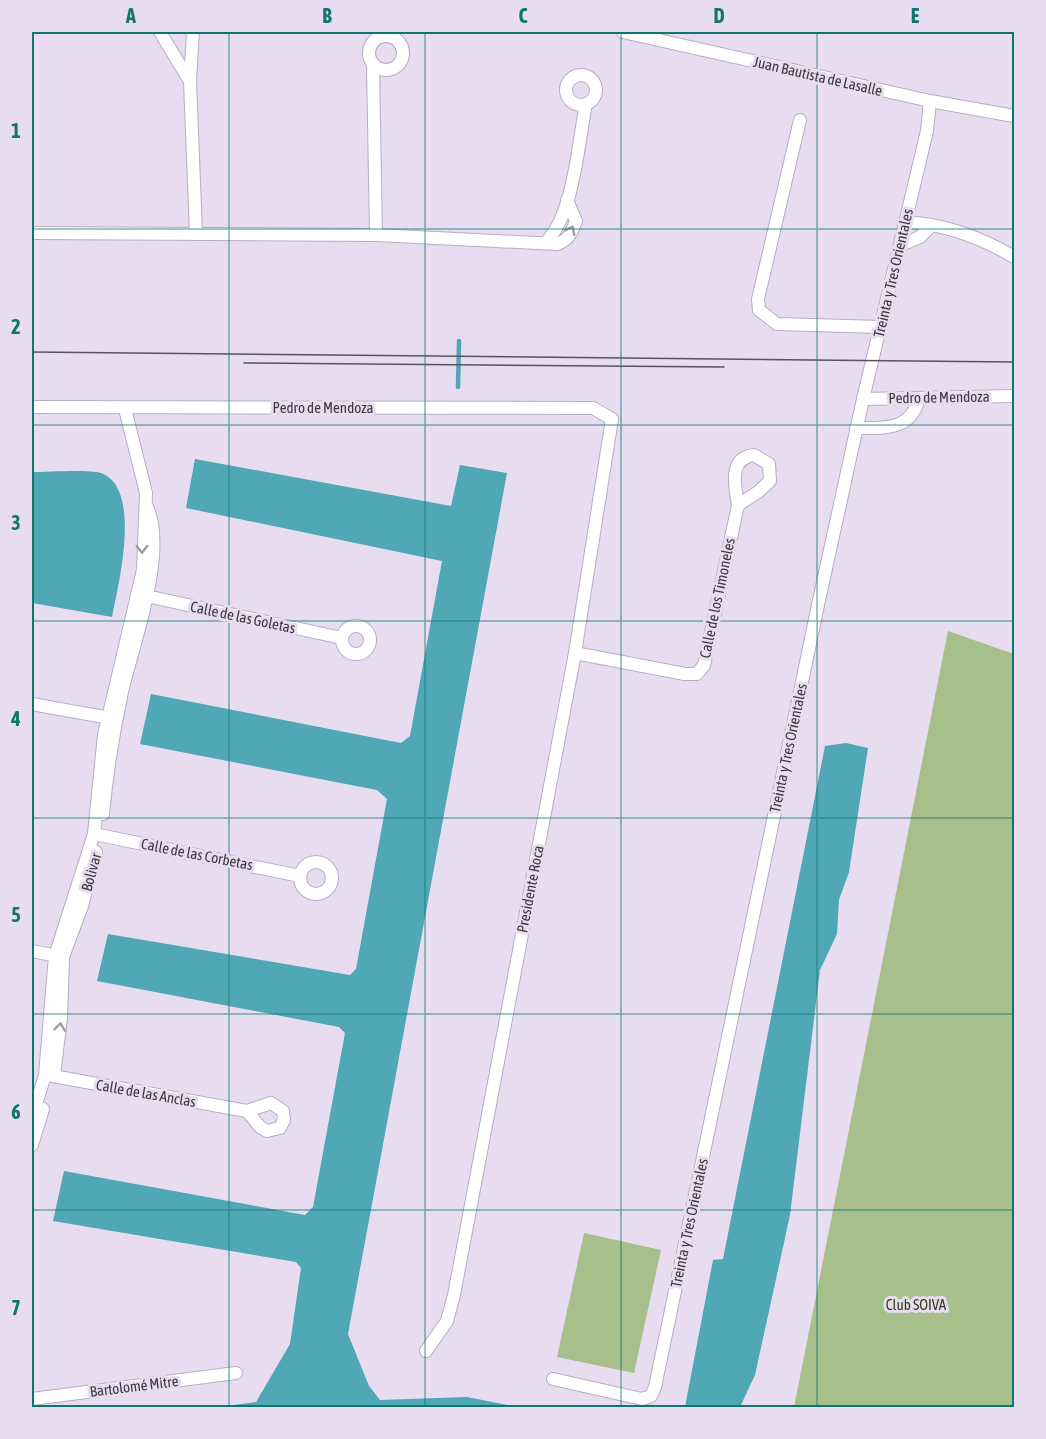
<svg xmlns="http://www.w3.org/2000/svg" width="1046" height="1439" viewBox="0 0 1046 1439" font-family="'Asap Condensed',sans-serif">
	<style>
		.green { fill: #a7bf8a }
		.water { fill: #50a7b6 }
		.lines { fill: none; stroke-linecap: round; stroke-linejoin: round }
		.stream { stroke: #50a7b6; stroke-width: 4.5 }
		.street-casing { stroke: #b7adc1; stroke-width: 14 }
		.street { stroke: #fff; stroke-width: 12 }
		.tram { stroke: #59535d; stroke-width: 1.5 }
		.oneway { stroke: #9e9ca0 }
		.grid { fill: none; stroke: #0f766e; stroke-width: 1.5; stroke-opacity: 0.55 }
		.labels { text-anchor: middle; dominant-baseline: central; stroke-width: 6; stroke-linejoin: round; paint-order: stroke }
		.street-label { font-size: 15px; fill: #3e3941; stroke: #e7dcf0 }
		.park-label { font-size: 15px; fill: #2f4014; stroke: #e7dcf0 }
		.neatline { fill: none; stroke: #0f766e; stroke-width: 2 }
		.grid-label { font-size: 20px; text-anchor: middle; font-weight: bold; fill: #0f766e }
	</style>
	<rect width="100%" height="100%" fill="#e7dcf0"/>
	<g class="green">
		<polygon points="948,631 1014,654 1014,1407 794,1407"/>
		<polygon points="584,1233 661,1250 634,1373 557,1357"/>
	</g>
	<g class="water">
		<polygon points="195,459 451,506 460,465 507,473 348,1334 369,1386 380,1400 467,1397 518,1407 218,1407 256,1402 290,1344 301,1268 296,1262 53,1221 64,1171 305,1215 313,1207 345,1033 339,1027 97,981 108,934 350,975 356,969 387,799 377,790 140,744 151,694 401,743 410,736 442,561 186,508"/>
		<path d="M 32,472 C 48,472 88,469 101,473 C 143,488 118,586 112,617 L 32,603 Z"/>
		<polygon points="846,743 868,748 849,872 839,900 837,934 820,970 790,1215 755,1375 740,1407 685,1407 713,1260 723,1259 825,746"/>
	</g>
	<g class="lines">
		<polyline class="stream" points="458,387 459,341"/>
		<defs>
			<g id="street">
				<polyline points="160,32 189,80"/>
				<polyline points="193,32 190,81 196,234"/>
				<polyline points="623,32 930,101 1014,116"/>
				<circle cx="386" cy="53" r="17"/>
				<polyline points="373,65 376,235"/>
				<circle cx="581" cy="90" r="15"/>
				<polyline points="800,120 758,299 759,310 777,324 881,327"/>
				<path d="M 906,222 C 946,224 980,237 1014,257"/>
				<path d="M 32,233 L 376,235 L 557,244 C 569,240 572,232 576,221 L 567,200"/>
				<path d="M 546,242 C 574,214 578,143 586,104"/>
				<polyline points="901,245 920,237 932,225"/>
				<polyline points="863,399 1014,396"/>
				<polyline points="32,407 593,408 612,419 575,653 454,1295 447,1321 426,1351"/>
				<path d="M 856,428 C 885,428 911,431 919,398"/>
				<path d="M 754,455 L 769,464 L 770,481 L 758,492 L 738,505 C 735,486 728,458 754,455 Z"/>
				<polyline points="137,594 342,638"/>
				<circle cx="356" cy="640" r="14"/>
				<polyline points="575,653 685,674 697,674 704,665 738,505"/>
				<polyline points="32,704 115,719"/>
				<path d="M 103,814 C 107,773 113,733 122,692 C 133,644 169,549 146,505"/>
				<polyline points="94,834 300,876"/>
				<circle cx="316" cy="878" r="16"/>
				<polyline points="32,951 62,957"/>
				<polyline points="47,1075 247,1111 271,1103 283,1111 284,1120 280,1128 267,1131 260,1127 247,1111"/>
				<polyline points="54,1075 61,1018 63,957 82,906 96,852"/>
				<polyline points="32,1118 45,1075 55,956 94,834 104,735 143,570 146,493 125,409"/>
				<polyline points="32,1145 43,1109"/>
				<polyline points="553,1379 642,1399 651,1396 655,1387 818,605 863,399 927,131 930,101"/>
				<polyline points="32,1399 236,1373"/>
			</g>
		</defs>
		<use href="#street" class="street-casing"/>
		<use href="#street" class="street"/>
		<g class="tram">
			<polyline points="32,352 1014,362"/>
			<polyline points="244,363 724,367"/>
		</g>
	</g>
	<defs><path id="oneway-chevron" d="M-2-3.5L2.5 0L-2 3.5" fill="none" stroke-width="1.6" stroke-linecap="round" stroke-linejoin="round" transform="scale(1.5)"/></defs>
	<g class="oneway">
		<use href="#oneway-chevron" transform="translate(571 230) rotate(-63)"/>
		<use href="#oneway-chevron" transform="translate(142 549) rotate(90)"/>
		<use href="#oneway-chevron" transform="translate(60 1027) rotate(-83)"/>
	</g>
	<path class="grid" d="M 229,32 L 229,1408M 425,32 L 425,1408M 621,32 L 621,1408M 817,32 L 817,1408M 32,229 L 1014,229M 32,425 L 1014,425M 32,621 L 1014,621M 32,818 L 1014,818M 32,1014 L 1014,1014M 32,1210 L 1014,1210"/>
	<g class="labels">
		<g class="street-label">
			<text transform="translate(818 76) rotate(13)">Juan Bautista de Lasalle</text>
			<text transform="translate(893 273) rotate(-77)">Treinta y Tres Orientales</text>
			<text transform="translate(939 397) rotate(-1)">Pedro de Mendoza</text>
			<text x="323" y="407">Pedro de Mendoza</text>
			<text transform="translate(717 598) rotate(-78)">Calle de los Timoneles</text>
			<text transform="translate(243 617) rotate(12)">Calle de las Goletas</text>
			<text transform="translate(788 748) rotate(-78)">Treinta y Tres Orientales</text>
			<text transform="translate(197 854) rotate(11)">Calle de las Corbetas</text>
			<text transform="translate(91 872) rotate(-75)">Bolivar</text>
			<text transform="translate(530 889) rotate(-79)">Presidente Roca</text>
			<text transform="translate(146 1093) rotate(10)">Calle de las Anclas</text>
			<text transform="translate(689 1223) rotate(-78)">Treinta y Tres Orientales</text>
			<text transform="translate(134 1386) rotate(-7)">Bartolomé Mitre</text>
		</g>
		<g class="park-label">
			<text x="916" y="1304">Club SOIVA</text>
		</g>
	</g>
	<rect width="1046" height="1439" fill="none" stroke="#e7dcf0" stroke-width="66"/>
	<rect x="33" y="33" width="980" height="1373" class="neatline"/>
	<g class="grid-label">
		<text x="131" y="23">A</text>
		<text x="327" y="23">B</text>
		<text x="523" y="23">C</text>
		<text x="719" y="23">D</text>
		<text x="915" y="23">E</text>
		<text x="16" y="138">1</text>
		<text x="16" y="334">2</text>
		<text x="16" y="530">3</text>
		<text x="16" y="726">4</text>
		<text x="16" y="922">5</text>
		<text x="16" y="1119">6</text>
		<text x="16" y="1315">7</text>
	</g>
</svg>
